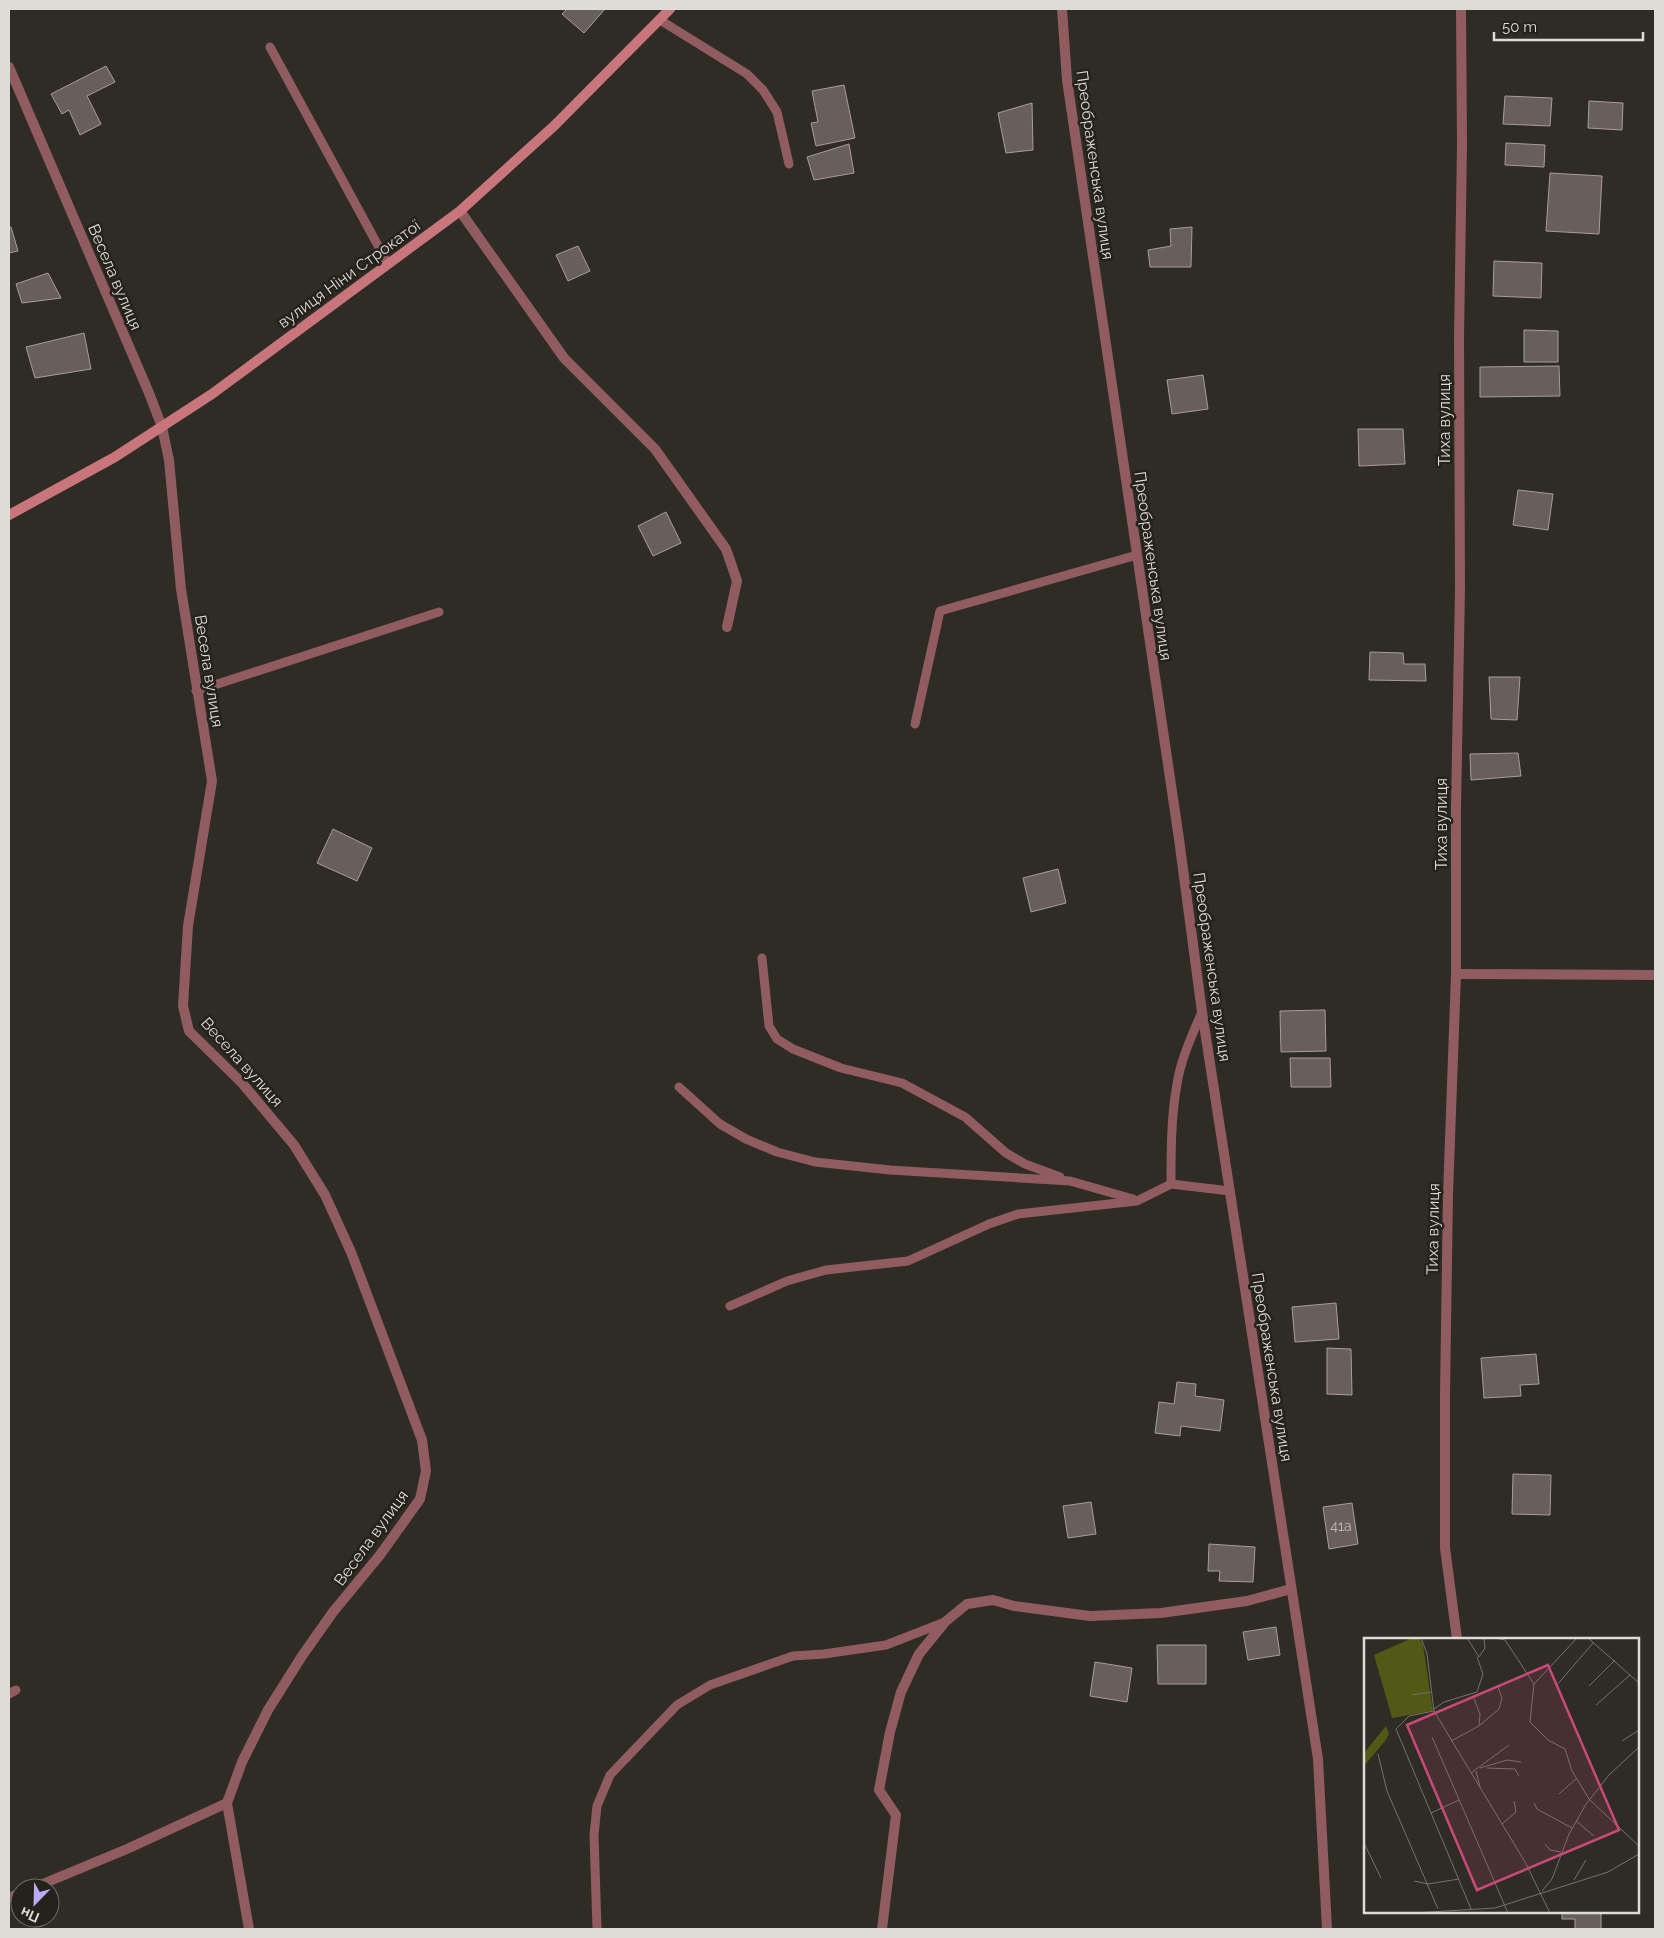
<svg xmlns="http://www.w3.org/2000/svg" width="1664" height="1938" viewBox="0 0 1664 1938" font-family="Raleway,sans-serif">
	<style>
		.building { fill: #685e5c; stroke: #a89d9a }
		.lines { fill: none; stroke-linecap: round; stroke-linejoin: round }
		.lane { stroke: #915c60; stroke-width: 9 }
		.street { stroke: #915c60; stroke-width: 10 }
		.secondary { stroke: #c9757c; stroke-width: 10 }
		.labels { text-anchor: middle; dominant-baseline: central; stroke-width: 5; stroke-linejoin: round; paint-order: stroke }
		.number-label { font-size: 14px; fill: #c0bcb8 }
		.street-label { font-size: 16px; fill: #dedcd7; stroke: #25221b }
		.inset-road { fill: none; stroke: #75726c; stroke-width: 1 }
		.view { fill: #c9497a; fill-opacity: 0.15; stroke: #c9497a; stroke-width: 2.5 }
		.inset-edge { fill: none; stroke: #dedcd7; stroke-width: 2.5 }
	</style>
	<rect width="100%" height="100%" fill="#2f2c25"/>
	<g class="building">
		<polygon points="567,9 605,9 584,33 562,14"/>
		<polygon points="106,66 115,82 87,96 101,124 80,135 69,110 62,114 51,94"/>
		<polygon points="844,85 855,138 816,146 811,123 818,122 812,91"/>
		<polygon points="1505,96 1552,98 1550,126 1503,124"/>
		<polygon points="1589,101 1623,103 1622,130 1588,128"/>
		<polygon points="1032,103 1033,150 1006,153 998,113"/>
		<polygon points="1506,143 1545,145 1544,167 1505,165"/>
		<polygon points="849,144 854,173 814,180 807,157"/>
		<polygon points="1550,173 1602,176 1599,234 1546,231"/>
		<polygon points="9,227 11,227 18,251 9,253"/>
		<polygon points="1192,227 1191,267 1150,267 1148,250 1171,246 1170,229"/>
		<polygon points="578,246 590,271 568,281 556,255"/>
		<polygon points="1494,261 1542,263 1541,298 1493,296"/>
		<polygon points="48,273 61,298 22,303 16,284"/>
		<polygon points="1524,330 1558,331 1558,362 1524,362"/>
		<polygon points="84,333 91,369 35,378 26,347"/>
		<polygon points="1559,366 1560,396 1480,397 1480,367"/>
		<polygon points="1203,375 1208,409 1172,414 1167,380"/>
		<polygon points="1358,429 1403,429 1405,464 1359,466"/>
		<polygon points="1518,490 1553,494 1548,530 1513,525"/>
		<polygon points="666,512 681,543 653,556 638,526"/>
		<polygon points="1370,652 1403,653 1404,664 1425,664 1426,681 1369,680"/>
		<polygon points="1489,677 1520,677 1517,720 1491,719"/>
		<polygon points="1518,753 1521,776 1471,780 1470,754"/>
		<polygon points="333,829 372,848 357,881 317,863"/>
		<polygon points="1058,869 1066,903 1031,912 1023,878"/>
		<polygon points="1325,1010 1326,1051 1281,1052 1280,1011"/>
		<polygon points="1290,1058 1330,1058 1331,1087 1291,1087"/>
		<polygon points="1336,1303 1339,1339 1295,1342 1292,1307"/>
		<polygon points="1327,1348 1351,1349 1352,1395 1327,1394"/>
		<polygon points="1536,1354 1539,1384 1520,1385 1521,1396 1484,1398 1481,1358"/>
		<polygon points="1177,1382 1196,1384 1195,1396 1224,1400 1220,1431 1181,1426 1180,1436 1155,1433 1159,1402 1174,1404"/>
		<polygon points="1513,1474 1551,1475 1550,1515 1512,1514"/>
		<polygon points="1091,1502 1096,1534 1068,1538 1063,1506"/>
		<polygon points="1352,1503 1358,1544 1329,1549 1323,1507"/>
		<polygon points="1209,1544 1255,1547 1253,1582 1219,1581 1220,1571 1208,1571"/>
		<polygon points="1276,1627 1280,1655 1248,1660 1243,1632"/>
		<polygon points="1157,1645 1206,1645 1206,1684 1158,1684"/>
		<polygon points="1095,1662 1132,1668 1127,1702 1090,1696"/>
		<polygon points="1562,1912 1601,1912 1601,1929 1575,1929 1575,1919 1562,1919"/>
	</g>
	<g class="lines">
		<g class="lane">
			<polyline points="660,20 747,74 763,90 777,112 789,164"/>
			<polyline points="270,47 388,264"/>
			<polyline points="196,691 439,612"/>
			<polyline points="915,724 940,611 1137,555"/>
			<polyline points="762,958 769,1026 777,1039 793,1049 841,1068 902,1083 965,1117 1006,1153 1025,1164 1060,1177"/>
			<polyline points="679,1087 720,1124 746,1139 777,1152 815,1162 890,1170 1070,1181 1133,1199"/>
			<path d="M 1171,1184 C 1171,1151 1171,1117 1177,1084 C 1181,1059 1192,1035 1202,1012"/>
			<polyline points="730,1306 787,1281 826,1270 908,1261 989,1224 1018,1214 1137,1201 1171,1184 1230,1191"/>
			<polyline points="9,1694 16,1690"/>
			<polyline points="597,1929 594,1835 597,1806 610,1775 677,1705 710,1685 793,1656 824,1654 886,1645 945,1622"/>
		</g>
		<g class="street">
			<polyline points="1062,9 1067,80 1179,839 1202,1012 1318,1759 1327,1929"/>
			<polyline points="9,67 149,393 162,427 169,460 181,589 212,781 188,926 183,1006 189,1031 242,1083 294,1145 325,1195 351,1252 422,1440 426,1471 420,1499 380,1555 333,1612 302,1656 268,1710 242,1762 227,1803 249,1929"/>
			<polyline points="460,211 564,358 655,449 726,549 737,581 727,627"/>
			<polyline points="1456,974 1655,975"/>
			<polyline points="1457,1639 1445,1548 1445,1394 1448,1195 1456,974 1456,807 1460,589 1459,337 1462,145 1461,9"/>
			<polyline points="33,1888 127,1849 227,1803"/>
			<polyline points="9,1898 20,1893"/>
			<polyline points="882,1929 896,1815 879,1790 890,1732 901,1692 919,1654 945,1622 967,1604 993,1600 1014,1606 1090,1616 1161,1613 1247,1601 1291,1589"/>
		</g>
		<polyline class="secondary" points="9,515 115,457 212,394 460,211 554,126 670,9"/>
	</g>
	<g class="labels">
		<g class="number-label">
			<text x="1341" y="1526">41а</text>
		</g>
		<g class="street-label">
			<text transform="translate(1095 165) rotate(82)">Преображенська вулиця</text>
			<text transform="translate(349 274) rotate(-36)">вулиця Ніни Строкатої</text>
			<text transform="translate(115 277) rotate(67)">Весела вулиця</text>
			<text transform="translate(1444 420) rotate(-90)">Тиха вулиця</text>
			<text transform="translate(1153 566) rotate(82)">Преображенська вулиця</text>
			<text transform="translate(209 671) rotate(81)">Весела вулиця</text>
			<text transform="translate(1441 824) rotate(-90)">Тиха вулиця</text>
			<text transform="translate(1212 967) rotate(82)">Преображенська вулиця</text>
			<text transform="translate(242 1062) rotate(48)">Весела вулиця</text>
			<text transform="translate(1433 1229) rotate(-89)">Тиха вулиця</text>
			<text transform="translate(1272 1367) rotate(81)">Преображенська вулиця</text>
			<text transform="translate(371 1538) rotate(-54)">Весела вулиця</text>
		</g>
	</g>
	<g transform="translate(1364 1638)">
		<rect width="275" height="275" fill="#2f2c25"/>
		<path d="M 48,0 L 55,0 L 59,7 L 69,73 L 28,80 L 10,17 ZM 22,88 L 25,96 L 21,103 L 0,128 L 0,115 Z" fill="#525915"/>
		<path class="inset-road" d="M 57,0 L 63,16 L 70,73 L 161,224 L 186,275M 103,0 L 115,19 L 121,10 L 120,0M 131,0 L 141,2 L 170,46 L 166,84 L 184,102 L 201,111 L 208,133 L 225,161 L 275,208M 224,0 L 275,45M 170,46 L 213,0M 192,48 L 229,5M 225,48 L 251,22M 48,57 L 68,54M 232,67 L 266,37M 70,71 L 80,64 L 113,54 L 119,36 L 113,19M 70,73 L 45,78 L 32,91 L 107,271M 116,87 L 135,71 L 138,60 L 134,49M 68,99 L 144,275M 87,103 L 115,88 L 116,76 L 109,58M 258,103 L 275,92M 14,116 L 23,153 L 74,271M 116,130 L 143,122 L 157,124M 123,130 L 151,131 L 155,138M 112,133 L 116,149M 107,135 L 145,107M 195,156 L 213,140M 170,165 L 173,171 L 208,190M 67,175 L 95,162M 212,183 L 230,198M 138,186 L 152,174 L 150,163M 0,205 L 17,240M 181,206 L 186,212 L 197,214M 210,242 L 222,222M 50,243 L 64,246 L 95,241M 178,253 L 188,241 L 205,196 L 222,166 L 245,137 L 275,109M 49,275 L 131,270 L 244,234 L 275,216"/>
		<path class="view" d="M 184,27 L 255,192 L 113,252 L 43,87 Z"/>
		<rect width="275" height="275" class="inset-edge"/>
	</g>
	<rect width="1664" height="1938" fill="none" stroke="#dedcd7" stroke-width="20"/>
	<g transform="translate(35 1903) rotate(203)"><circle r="24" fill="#25221b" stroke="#6f6c66"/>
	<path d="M0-4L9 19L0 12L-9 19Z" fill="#bda9f5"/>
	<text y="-8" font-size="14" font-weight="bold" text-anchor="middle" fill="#dedcd7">Пн</text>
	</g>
	<path d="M1494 32v8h149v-8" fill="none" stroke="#dedcd7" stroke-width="2.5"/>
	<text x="1502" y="32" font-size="15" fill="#dedcd7" stroke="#25221b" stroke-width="4" paint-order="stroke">50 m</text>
</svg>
